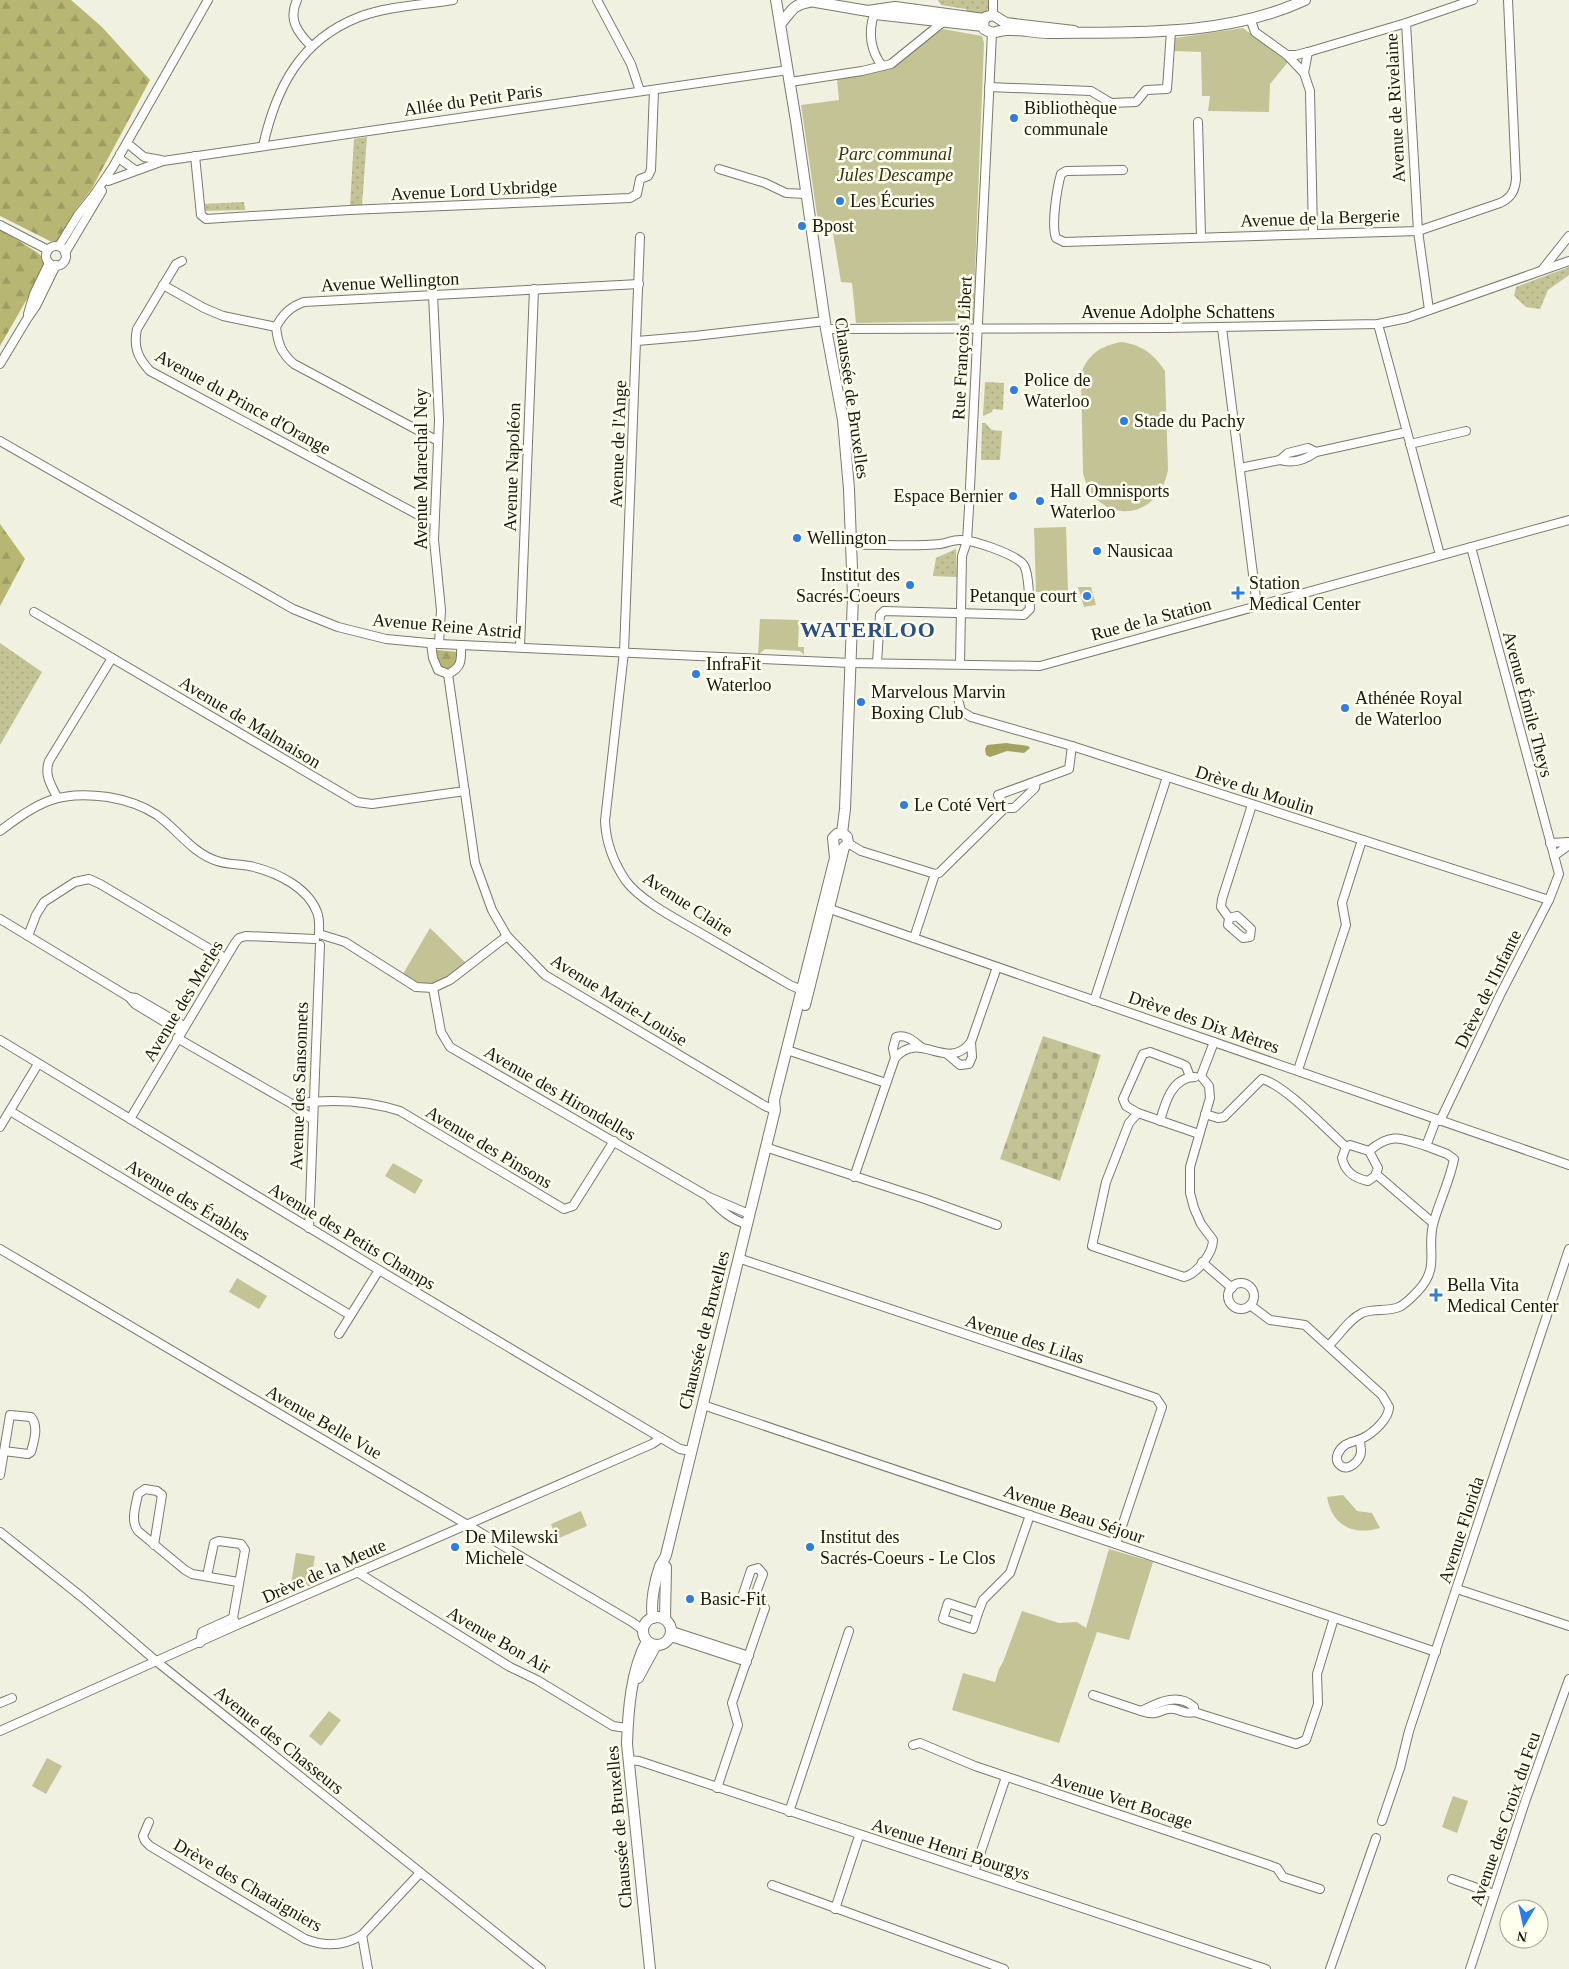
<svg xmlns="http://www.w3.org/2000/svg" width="1569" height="1969" viewBox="0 0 1569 1969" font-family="Georgia,serif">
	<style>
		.grass { fill: url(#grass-dots) }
		.forest { fill: url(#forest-firs) }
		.cemetery { fill: url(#cemetery-stones) }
		.green { fill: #c3c395 }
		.water { fill: #a4a25f }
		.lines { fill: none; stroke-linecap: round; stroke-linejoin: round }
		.minor-casing { stroke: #7a7a6c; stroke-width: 10 }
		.major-casing { stroke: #7a7a6c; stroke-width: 12 }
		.minor { stroke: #fff; stroke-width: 8 }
		.major { stroke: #fff; stroke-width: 10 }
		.poi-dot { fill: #2e7ce8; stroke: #ffe; stroke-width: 2 }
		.labels { text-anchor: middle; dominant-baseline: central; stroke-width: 5; stroke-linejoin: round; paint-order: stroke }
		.street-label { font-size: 18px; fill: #171711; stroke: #ffe }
		.poi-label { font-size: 18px; fill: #171711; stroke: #ffe; text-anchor: start }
		.park-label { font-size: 18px; font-style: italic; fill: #333213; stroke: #ffe }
		.district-label { font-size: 22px; font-weight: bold; letter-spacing: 1px; fill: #284e84; stroke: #ffe }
	</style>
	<defs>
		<pattern id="grass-dots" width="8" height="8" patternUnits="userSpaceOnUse" patternTransform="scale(1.25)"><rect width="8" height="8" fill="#c3c395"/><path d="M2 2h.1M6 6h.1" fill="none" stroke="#a7a77f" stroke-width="1.8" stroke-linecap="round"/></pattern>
		<pattern id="forest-firs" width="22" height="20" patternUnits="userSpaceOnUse" patternTransform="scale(1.25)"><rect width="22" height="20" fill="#b7b672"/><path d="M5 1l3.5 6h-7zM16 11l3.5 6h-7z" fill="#9d9c62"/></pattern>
		<pattern id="cemetery-stones" width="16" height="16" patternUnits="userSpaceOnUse" patternTransform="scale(1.25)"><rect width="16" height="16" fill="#c3c395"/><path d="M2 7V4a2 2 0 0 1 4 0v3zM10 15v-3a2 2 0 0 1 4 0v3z" fill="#a7a77f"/></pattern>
	</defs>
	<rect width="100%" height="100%" fill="#f1f1e1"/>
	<g class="grass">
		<path d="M 938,0 L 990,0 C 988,16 981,18 967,12 L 966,9 L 941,5 Z"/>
		<polygon points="367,137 362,205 350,206 354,139"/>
		<polygon points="244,202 245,210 203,211 203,204"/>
		<polygon points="1569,267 1569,275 1548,290 1540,309 1526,307 1514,296 1516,287"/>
		<polygon points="985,382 1004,383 1003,410 993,409 992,412 983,416"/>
		<polygon points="982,423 985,423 992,430 1002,431 1000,460 981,460"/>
		<polygon points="956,549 957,577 933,576 936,558"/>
		<polygon points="0,643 42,672 0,745"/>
	</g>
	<g class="forest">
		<polygon points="0,0 71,0 102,27 150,80 91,190 77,208 57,241 50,241 0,216"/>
		<polygon points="0,229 38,253 46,261 43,271 0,346"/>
		<polygon points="0,524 25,559 0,606"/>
		<path d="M 437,650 L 458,652 L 458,659 L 453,669 L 442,669 C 437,664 437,658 437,650 Z"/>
	</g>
	<polygon class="cemetery" points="1043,1036 1101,1055 1060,1181 1000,1159"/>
	<g class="green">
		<polygon points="1243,28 1288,62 1270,84 1269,112 1208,111 1210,96 1202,96 1201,52 1174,51 1175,38"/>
		<polygon points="943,29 982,36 984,43 973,321 856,323 852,283 841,282 832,227 819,228 801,105 839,100 837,78 888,66"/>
		<path d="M 1121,342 C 1142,345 1153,353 1165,371 L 1168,470 C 1158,523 1096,526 1083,473 L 1081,373 C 1089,353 1101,346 1121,342 Z"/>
		<polygon points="1066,527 1068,591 1036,592 1034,528"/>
		<polygon points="1078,587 1091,587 1096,605 1084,607"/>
		<polygon points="760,619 799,620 798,647 804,647 804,655 800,651 765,649 758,655"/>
		<path d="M 430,928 L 467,964 C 453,975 437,990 417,983 C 412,982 407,977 403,974 Z"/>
		<polygon points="393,1163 423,1180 415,1194 385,1176"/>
		<polygon points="237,1278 267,1296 259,1309 229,1292"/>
		<path d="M 1343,1495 L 1357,1511 L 1372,1513 L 1380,1528 C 1352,1536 1332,1525 1327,1497 Z"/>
		<polygon points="581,1511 587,1526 557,1539 551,1524"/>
		<polygon points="1109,1549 1153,1562 1129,1640 1097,1632 1059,1743 952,1710 963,1673 995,1682 999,1669 1003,1662 1022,1611 1059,1623 1077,1622 1086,1628"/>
		<polygon points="296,1553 315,1556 310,1586 291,1583"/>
		<polygon points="329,1711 341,1720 321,1746 309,1736"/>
		<polygon points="47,1758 62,1766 46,1794 32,1786"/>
		<polygon points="1453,1796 1468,1801 1457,1833 1442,1827"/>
	</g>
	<polygon class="water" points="1006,743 1028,746 1030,748 1024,753 1007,751 990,757 986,755 985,749 987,745"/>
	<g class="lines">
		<defs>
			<g id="minor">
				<path d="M 297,0 C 288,19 297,32 311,46"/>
				<polyline points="597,0 631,64 640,91"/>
				<path d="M 874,14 C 868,33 871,51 882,66"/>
				<polyline points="993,15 993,0"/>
				<polyline points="1250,18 1255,32 1287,55 1304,73"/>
				<polyline points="1406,23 1418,231 1429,310"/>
				<polyline points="1308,52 1304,73 1310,91 1313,233"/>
				<polyline points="1287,55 1296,55 1308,52 1406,23 1473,0"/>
				<polyline points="790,82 862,71 891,64 943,22"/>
				<polyline points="989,87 1091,91 1111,103 1136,102 1146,90 1167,89 1171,31"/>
				<polyline points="1198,122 1201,236"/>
				<polyline points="127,143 144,157 161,160"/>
				<path d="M 263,146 C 276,88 300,40 359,17 C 388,6 423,5 453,0"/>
				<polyline points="120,154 120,159 135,170"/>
				<polyline points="195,156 201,215 206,219 349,210 630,198 637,194 640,179 648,176 651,170 654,90"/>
				<polyline points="719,169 765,183 786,193 806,194"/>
				<path d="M 1123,170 L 1066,171 L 1061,174 C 1057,188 1051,225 1056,238 L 1064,242 L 1418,231 L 1500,203 C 1511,198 1515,191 1516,179 L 1508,0"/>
				<polyline points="108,181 163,161 788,70"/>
				<polyline points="0,225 48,250"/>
				<path d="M 640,237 L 624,652 L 605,821 C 606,843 613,862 626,881 C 640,900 676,919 697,931 C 728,949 759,967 790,985 L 806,992"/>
				<polyline points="59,246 78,215 94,195 113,167 208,0"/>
				<circle cx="56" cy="256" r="10"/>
				<polyline points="65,253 102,191"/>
				<path d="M 182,261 L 176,264 L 137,329 C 133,347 138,358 150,371 L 424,518 L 434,520"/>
				<polyline points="1542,270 1569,236"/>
				<polyline points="163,285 204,308 223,316 276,327"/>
				<polyline points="433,295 439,420 434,540 441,610 439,644"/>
				<polyline points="28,314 34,294 49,263"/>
				<polyline points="1378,324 1440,555"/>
				<path d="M 276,327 C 283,314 290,307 304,302 L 639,284"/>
				<path d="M 276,327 C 278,344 281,353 294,364 L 438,441"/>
				<polyline points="1222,328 1257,606"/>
				<polyline points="826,329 1165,328 1378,324 1407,318 1569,261"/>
				<polyline points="637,341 695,336 825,321"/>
				<polyline points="0,364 27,319 36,306 56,265"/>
				<polyline points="0,441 293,609 338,627 386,639 439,644 851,663 1040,666 1569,520"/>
				<polyline points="1410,444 1466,431"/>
				<path d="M 1280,460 C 1293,464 1305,460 1316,452 L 1407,432"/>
				<polyline points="1240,468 1280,460 1288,453 1308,448 1316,452"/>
				<path d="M 852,545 C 881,544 912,547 940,544 C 947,543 953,540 959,540 C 972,539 1014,554 1023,564 C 1029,571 1029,599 1030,609 L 1024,615 L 884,611 L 880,615 L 877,663"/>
				<polyline points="34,612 357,802 372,804 465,791"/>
				<path d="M 431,643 L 433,658 L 438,670 L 448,674 C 463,667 461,659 461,645"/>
				<polyline points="520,647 534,289"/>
				<polyline points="960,664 962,556 967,541 969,508 992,33"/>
				<polyline points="448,674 475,863 492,910 507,936 545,975 765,1106 775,1110"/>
				<polyline points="959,703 961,711 971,717 1072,746 1549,900"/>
				<polyline points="1036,781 1035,788 1014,808 1005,808 998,795 1069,769 1072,746"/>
				<path d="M 57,797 C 51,785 44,775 49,761 L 112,658"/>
				<path d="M 0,831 C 39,802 58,790 108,797 C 126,800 142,805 157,815 C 178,830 192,853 217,861 C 229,865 242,864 254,867 C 278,873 308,888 317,912 C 320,919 319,927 319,934"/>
				<polyline points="848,843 861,851 935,874 939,873 1005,808"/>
				<polyline points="1550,843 1569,842"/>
				<polyline points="1554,856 1569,845"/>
				<polyline points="830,909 1569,1165"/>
				<polyline points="1229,918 1237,916 1251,929 1250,937 1243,938 1228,925 1229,918 1221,907 1222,899 1252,805"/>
				<polyline points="0,919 129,997 136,998 184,1026"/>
				<polyline points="319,934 345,942 416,987 433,988 450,980 507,936"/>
				<polyline points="28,936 36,915 44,902 75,882 89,879 100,884 225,958"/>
				<polyline points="914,938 935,874"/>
				<polyline points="433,988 441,1032 450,1047 709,1197 749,1214"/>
				<polyline points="129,997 135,1004 181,1032"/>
				<polyline points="1094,1001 1167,777"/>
				<polyline points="177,1038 292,1104 313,1120"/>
				<polyline points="0,1040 379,1270 661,1438 680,1449 691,1451"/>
				<polyline points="787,1050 886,1083"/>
				<polyline points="947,1054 960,1065 969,1064 972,1057 971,1042"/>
				<path d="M 895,1058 L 893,1048 L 896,1037 C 907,1034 913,1041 921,1047"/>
				<polyline points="1298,1070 1346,925 1342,903 1362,840"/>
				<path d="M 292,1104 C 327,1099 366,1100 400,1111 L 564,1209 L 573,1206 L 614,1141"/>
				<polyline points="10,1111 350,1315"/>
				<polyline points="1138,1113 1126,1106 1123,1099 1143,1054 1150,1052 1182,1064 1186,1066 1190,1077"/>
				<path d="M 1205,1114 L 1218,1118 L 1224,1117 L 1262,1079 C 1285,1085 1326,1129 1346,1147"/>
				<polyline points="130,1119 235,943 239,938 246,936 315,939"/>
				<path d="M 1160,1121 C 1165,1103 1172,1077 1195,1077"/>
				<polyline points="1440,1121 1500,995 1549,900 1559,874 1471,547"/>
				<polyline points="0,1127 38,1064"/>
				<path d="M 1199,1134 L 1138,1113 L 1129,1123 L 1106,1182 L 1092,1246 L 1184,1277 C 1197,1274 1213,1253 1213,1240 L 1201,1224 L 1194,1208 L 1190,1193 L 1190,1167 L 1210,1098 L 1209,1086 L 1201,1076 L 1214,1042"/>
				<polyline points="765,1147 925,1199 997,1225"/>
				<path d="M 1369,1151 L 1350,1145 L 1346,1147 L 1342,1158 C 1345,1172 1354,1178 1368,1181 L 1375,1176 L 1378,1168 L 1369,1151 C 1391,1132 1401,1138 1426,1146"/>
				<polyline points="1376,1174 1433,1223"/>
				<path d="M 854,1177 L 895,1058 C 920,1029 947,1073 971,1042 L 997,967"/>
				<path d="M 710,1199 C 721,1210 731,1220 747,1224"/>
				<polyline points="309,1228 320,945"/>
				<polyline points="0,1249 632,1622 643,1630"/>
				<polyline points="738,1258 1156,1398 1162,1407 1116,1544"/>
				<polyline points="1202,1262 1232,1288"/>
				<circle cx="1241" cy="1296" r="13"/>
				<path d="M 1250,1305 L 1270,1320 L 1305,1325 L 1372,1386 L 1382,1395 L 1389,1407 C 1389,1419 1373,1433 1363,1438 C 1357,1441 1350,1442 1345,1445 C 1339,1449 1333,1459 1340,1465 C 1348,1473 1361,1460 1361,1451 C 1361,1448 1360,1443 1360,1440"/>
				<polyline points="339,1334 379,1270"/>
				<path d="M 1329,1345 C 1340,1335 1348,1320 1362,1313 C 1373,1308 1388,1312 1399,1307 C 1406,1304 1412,1297 1417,1292 C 1442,1266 1425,1249 1434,1221 C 1440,1200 1450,1180 1454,1159 L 1447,1154 L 1426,1146 L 1436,1120"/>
				<polyline points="703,1405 1436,1652"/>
				<path d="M 0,1475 L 10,1415 L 31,1417 C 39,1426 34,1441 31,1452 L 28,1454 L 4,1451"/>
				<polyline points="0,1532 83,1598 156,1661 541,1969"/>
				<path d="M 154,1545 L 162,1495 L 157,1491 L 145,1489 L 138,1494 C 136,1505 130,1521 138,1531 L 185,1570 L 192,1574 L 238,1582"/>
				<polyline points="357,1572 510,1667 537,1680 613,1726 627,1728"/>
				<polyline points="207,1576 214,1543 219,1541 241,1544 245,1550 233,1618 237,1625"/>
				<polyline points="1457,1589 1569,1626"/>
				<polygon points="948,1603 978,1613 973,1629 943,1619"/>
				<polyline points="978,1613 983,1600 1010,1573 1030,1515"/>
				<polyline points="672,1631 749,1656"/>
				<polyline points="671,1637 747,1662"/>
				<polyline points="200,1643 202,1632 233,1618"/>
				<polyline points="1093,1695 1141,1711"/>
				<polyline points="0,1703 12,1698"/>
				<path d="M 1194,1712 L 1194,1707 C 1177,1692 1158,1703 1141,1711 C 1161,1718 1159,1707 1174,1709 C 1181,1710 1187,1715 1194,1712 L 1296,1744 L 1306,1740 L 1318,1704 L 1317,1674 L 1334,1618"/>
				<polyline points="0,1731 237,1625 652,1444 661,1438"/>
				<polyline points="913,1745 920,1743 975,1766 1269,1865 1277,1868 1283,1877 1320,1889"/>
				<path d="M 628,1760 L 639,1761 C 847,1832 1057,1899 1266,1969"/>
				<polyline points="717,1788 738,1725 732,1703 765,1608 761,1601 754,1598 763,1574 758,1568 751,1570 743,1594 754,1598"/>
				<polyline points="789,1812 849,1631"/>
				<polyline points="1382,1821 1400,1768 1409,1731 1569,1249"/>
				<path d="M 149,1822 L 143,1836 L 145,1841 L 150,1846 L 305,1939 C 325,1947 344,1946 362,1935 L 420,1873"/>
				<polyline points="974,1872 1006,1777"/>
				<polyline points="1452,1879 1494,1894"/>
				<polyline points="772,1885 1004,1969"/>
				<polyline points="835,1909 859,1836"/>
				<polyline points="362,1935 368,1969"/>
				<polyline points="1330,1969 1376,1838"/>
				<polyline points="1470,1969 1526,1799 1569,1679"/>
			</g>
			<g id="major">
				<polyline points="776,0 796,121 826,329 843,420 849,489 853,596 845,809 842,833"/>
				<polyline points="804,0 868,11 895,7 984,19"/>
				<polyline points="875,14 983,26"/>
				<path d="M 781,23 C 792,11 792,5 809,2"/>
				<path d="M 1074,31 L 1006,23 L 993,15 L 986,17 L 983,22 L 984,29 L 992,33 C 997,32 1001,30 1007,30 C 1021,29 1035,33 1049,33 C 1134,32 1225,37 1305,0"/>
				<polyline points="805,1005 844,847 848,843 847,837 842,833"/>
				<circle cx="657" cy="1631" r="14"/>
				<path d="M 653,1618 C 650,1603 655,1580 660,1566 C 662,1562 665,1559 666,1555 L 775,1110 L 774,1100 L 835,858 L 833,838 L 837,834 L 842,833"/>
				<polyline points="665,1619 666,1567"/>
				<path d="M 647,1641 C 631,1670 628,1711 627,1744 L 650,1969"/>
				<polyline points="638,1678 656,1645"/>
			</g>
		</defs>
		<use href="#minor" class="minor-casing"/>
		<use href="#major" class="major-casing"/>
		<use href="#minor" class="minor"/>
		<use href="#major" class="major"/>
	</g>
	<g class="poi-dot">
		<circle cx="1014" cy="118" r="5"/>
		<circle cx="840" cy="201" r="5"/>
		<circle cx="802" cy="226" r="5"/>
		<circle cx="1014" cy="390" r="5"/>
		<circle cx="1124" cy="421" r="5"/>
		<circle cx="1013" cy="496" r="5"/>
		<circle cx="1040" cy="501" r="5"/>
		<circle cx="797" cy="538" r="5"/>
		<circle cx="1097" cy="551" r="5"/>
		<circle cx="910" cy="585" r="5"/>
		<path d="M1235.5 585.5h5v5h5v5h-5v5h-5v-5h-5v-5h5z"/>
		<circle cx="1087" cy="596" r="5"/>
		<circle cx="696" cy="674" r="5"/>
		<circle cx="861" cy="702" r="5"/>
		<circle cx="1345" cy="708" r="5"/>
		<circle cx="904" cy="805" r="5"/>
		<path d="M1433.5 1287.5h5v5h5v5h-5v5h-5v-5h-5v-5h5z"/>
		<circle cx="455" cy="1547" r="5"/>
		<circle cx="810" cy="1547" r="5"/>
		<circle cx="690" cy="1599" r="5"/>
	</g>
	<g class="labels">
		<g class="street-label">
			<text transform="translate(473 100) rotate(-8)">Allée du Petit Paris</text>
			<text transform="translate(1395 108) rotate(-93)">Avenue de Rivelaine</text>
			<text transform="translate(474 190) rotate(-3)">Avenue Lord Uxbridge</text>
			<text transform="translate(1320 218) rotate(-2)">Avenue de la Bergerie</text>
			<text transform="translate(390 282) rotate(-3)">Avenue Wellington</text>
			<text x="1178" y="312">Avenue Adolphe Schattens</text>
			<text transform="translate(962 348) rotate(-87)">Rue François Libert</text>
			<text transform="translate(852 398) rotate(82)">Chaussée de Bruxelles</text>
			<text transform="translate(243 402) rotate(29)">Avenue du Prince d'Orange</text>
			<text transform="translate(618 444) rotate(-88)">Avenue de l'Ange</text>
			<text transform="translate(512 467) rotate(-88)">Avenue Napoléon</text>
			<text transform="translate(421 469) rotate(-90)">Avenue Marechal Ney</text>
			<text transform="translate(1151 619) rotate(-15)">Rue de la Station</text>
			<text transform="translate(447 626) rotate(5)">Avenue Reine Astrid</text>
			<text transform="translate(1528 704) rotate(75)">Avenue Émile Theys</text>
			<text transform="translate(250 722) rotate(31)">Avenue de Malmaison</text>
			<text transform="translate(1255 790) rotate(18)">Drève du Moulin</text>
			<text transform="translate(688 904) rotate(33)">Avenue Claire</text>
			<text transform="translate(1488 989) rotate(-64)">Drève de l'Infante</text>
			<text transform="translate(619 1000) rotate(32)">Avenue Marie-Louise</text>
			<text transform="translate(183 1001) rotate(-59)">Avenue des Merles</text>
			<text transform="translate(1204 1022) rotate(19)">Drève des Dix Mètres</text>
			<text transform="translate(299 1086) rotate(-88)">Avenue des Sansonnets</text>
			<text transform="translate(560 1093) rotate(30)">Avenue des Hirondelles</text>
			<text transform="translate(489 1147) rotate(31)">Avenue des Pinsons</text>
			<text transform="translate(188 1200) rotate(31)">Avenue des Érables</text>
			<text transform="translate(352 1236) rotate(31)">Avenue des Petits Champs</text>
			<text transform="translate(704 1330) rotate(-76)">Chaussée de Bruxelles</text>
			<text transform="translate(1025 1339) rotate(18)">Avenue des Lilas</text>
			<text transform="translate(324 1422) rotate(30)">Avenue Belle Vue</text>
			<text transform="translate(1074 1514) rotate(19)">Avenue Beau Séjour</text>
			<text transform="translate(1461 1530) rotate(-72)">Avenue Florida</text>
			<text transform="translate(324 1571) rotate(-24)">Drève de la Meute</text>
			<text transform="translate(499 1640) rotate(30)">Avenue Bon Air</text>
			<text transform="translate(279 1740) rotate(39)">Avenue des Chasseurs</text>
			<text transform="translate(1122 1800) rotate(18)">Avenue Vert Bocage</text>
			<text transform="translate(1505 1819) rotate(-71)">Avenue des Croix du Feu</text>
			<text transform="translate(619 1827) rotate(-95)">Chaussée de Bruxelles</text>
			<text transform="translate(951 1849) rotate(18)">Avenue Henri Bourgys</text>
			<text transform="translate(248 1885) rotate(30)">Drève des Chataigniers</text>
		</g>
		<g class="poi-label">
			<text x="1024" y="108">Bibliothèque<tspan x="1024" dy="21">communale</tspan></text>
			<text x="850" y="201">Les Écuries</text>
			<text x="812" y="226">Bpost</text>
			<text x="1024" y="380">Police de<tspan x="1024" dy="21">Waterloo</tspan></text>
			<text x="1134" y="421">Stade du Pachy</text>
			<text x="1050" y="491">Hall Omnisports<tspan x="1050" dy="21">Waterloo</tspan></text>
			<text x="1003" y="496" text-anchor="end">Espace Bernier</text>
			<text x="807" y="538">Wellington</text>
			<text x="1107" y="551">Nausicaa</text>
			<text x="900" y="575" text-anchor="end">Institut des<tspan x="900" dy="21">Sacrés-Coeurs</tspan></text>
			<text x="1249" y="583">Station<tspan x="1249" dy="21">Medical Center</tspan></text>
			<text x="1077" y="596" text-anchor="end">Petanque court</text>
			<text x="706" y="664">InfraFit<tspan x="706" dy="21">Waterloo</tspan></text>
			<text x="871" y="692">Marvelous Marvin<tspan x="871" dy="21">Boxing Club</tspan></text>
			<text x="1355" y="698">Athénée Royal<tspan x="1355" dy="21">de Waterloo</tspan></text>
			<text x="914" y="805">Le Coté Vert</text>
			<text x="1447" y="1285">Bella Vita<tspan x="1447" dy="21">Medical Center</tspan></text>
			<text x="465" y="1537">De Milewski<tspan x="465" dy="21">Michele</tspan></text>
			<text x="820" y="1537">Institut des<tspan x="820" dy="21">Sacrés-Coeurs - Le Clos</tspan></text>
			<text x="700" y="1599">Basic-Fit</text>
		</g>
		<g class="park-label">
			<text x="895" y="154">Parc communal<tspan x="895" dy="21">Jules Descampe</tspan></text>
		</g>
		<g class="district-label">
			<text x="868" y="629">WATERLOO</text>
		</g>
	</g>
	<g transform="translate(1524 1924) rotate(189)"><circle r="24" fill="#ffffee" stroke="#a2a296"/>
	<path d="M0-4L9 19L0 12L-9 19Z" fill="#2e7ce8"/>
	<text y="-8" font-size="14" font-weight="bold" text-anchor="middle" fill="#171711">N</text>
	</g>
</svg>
